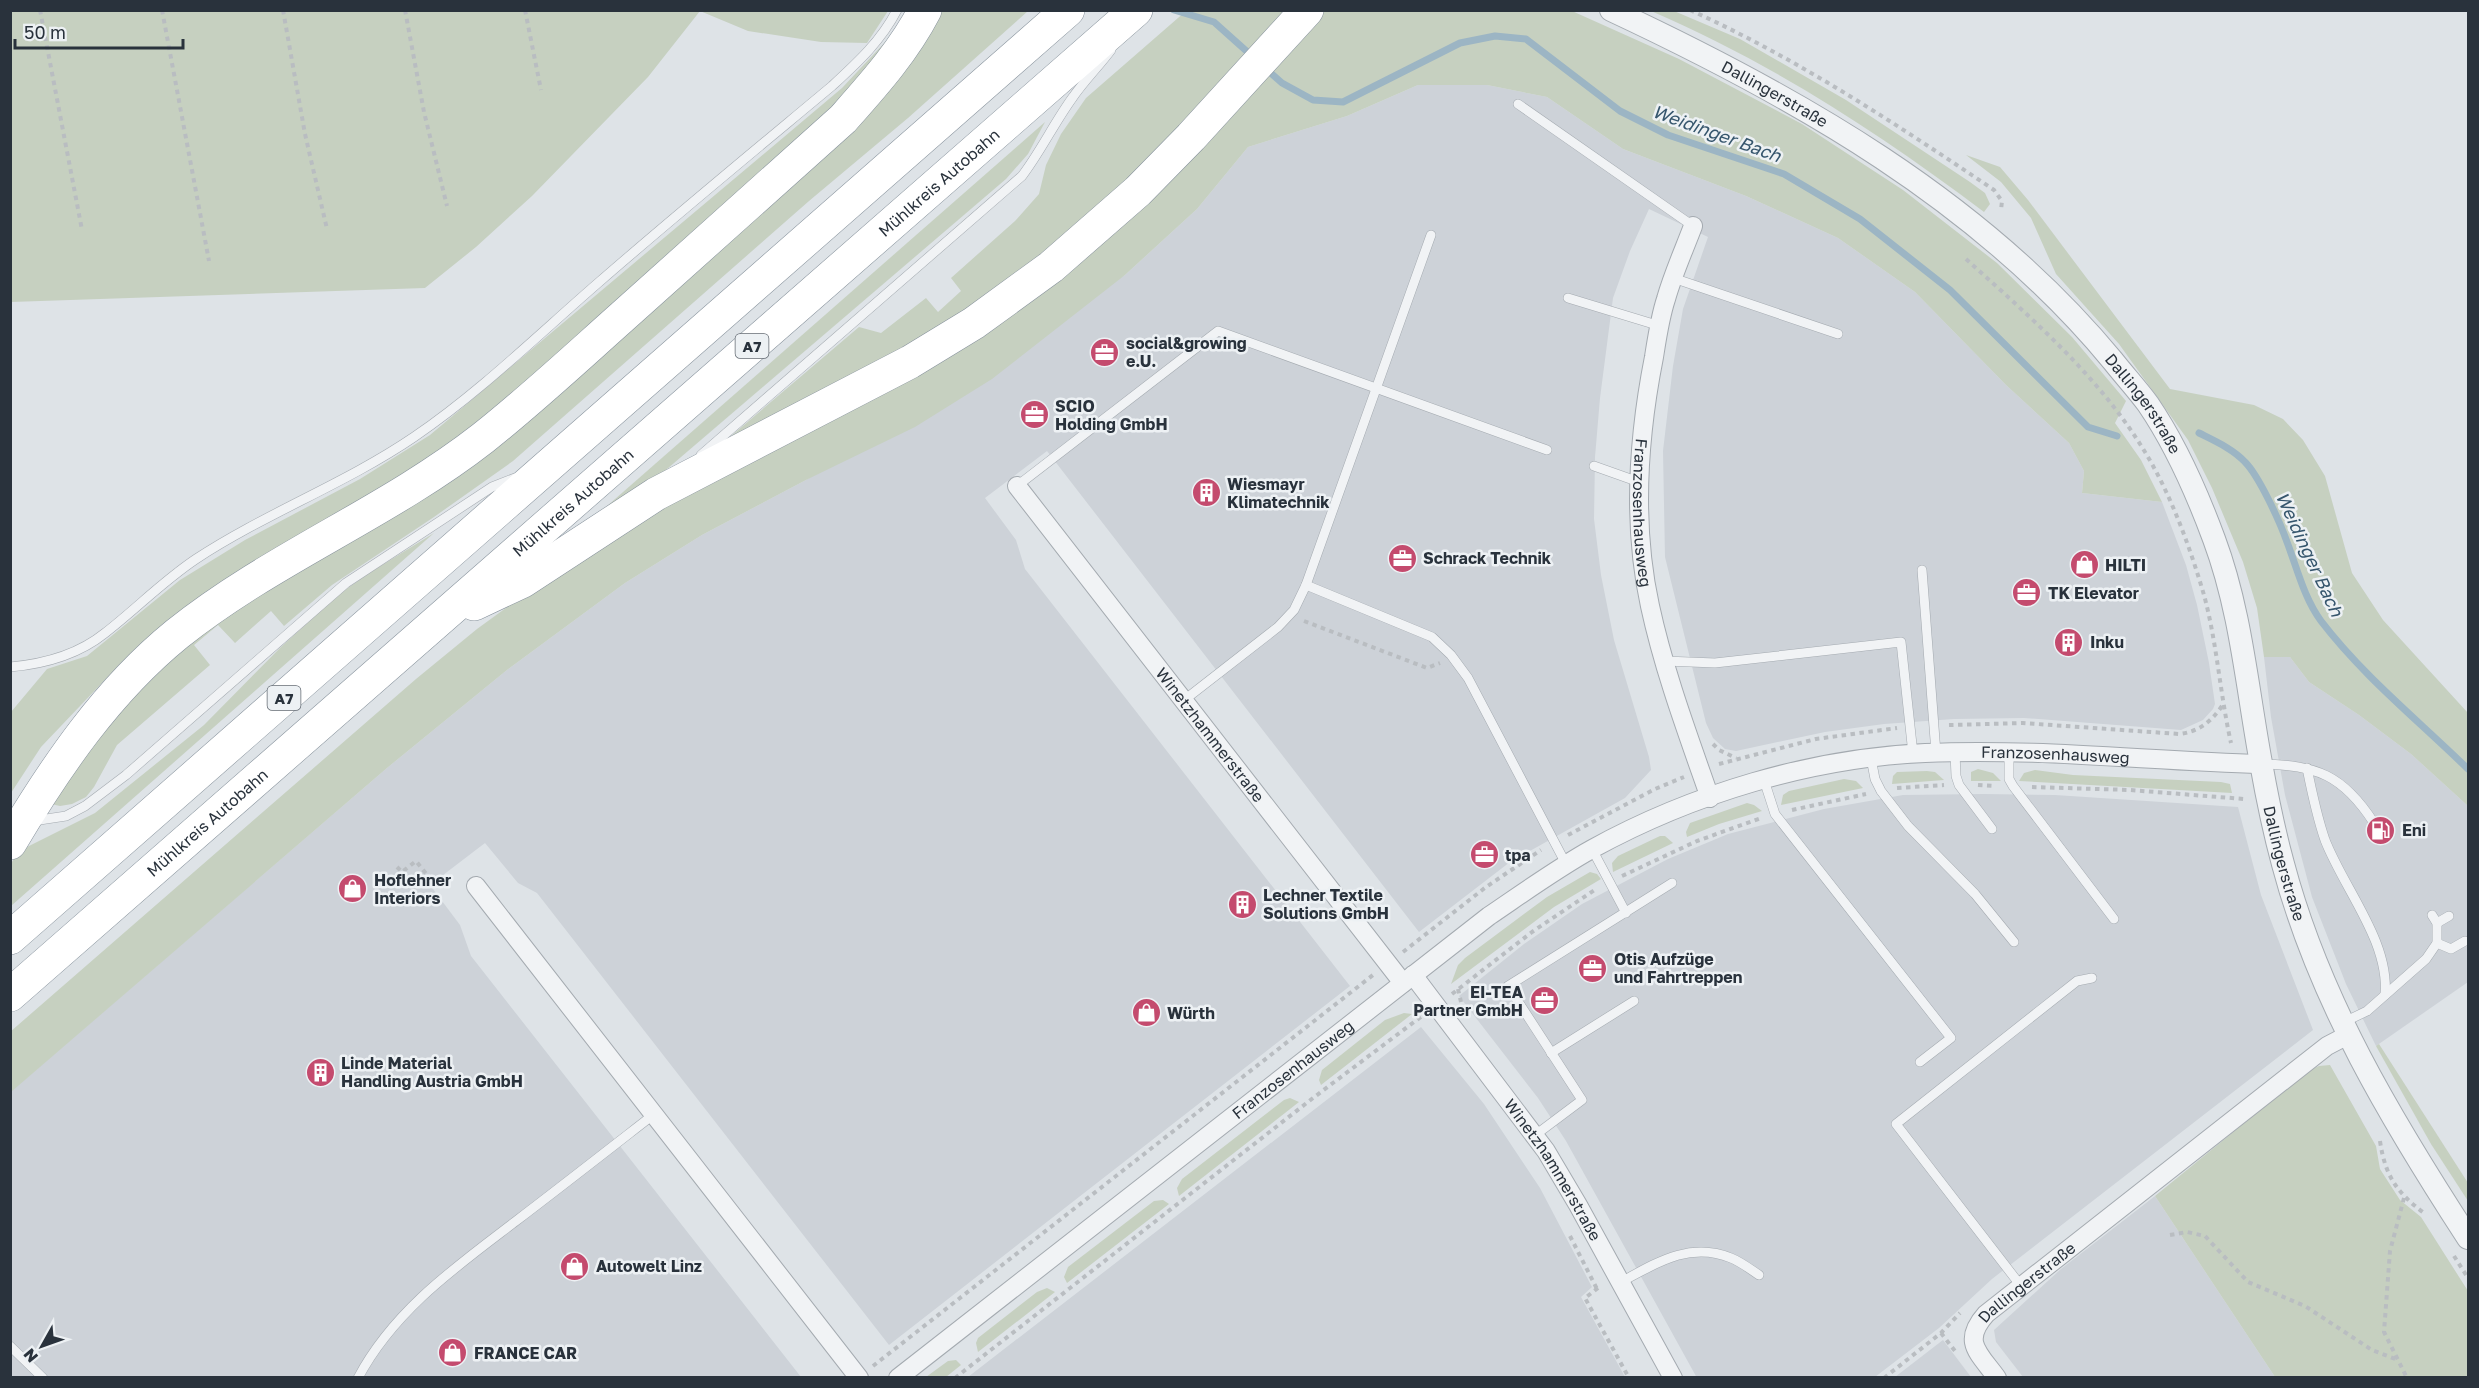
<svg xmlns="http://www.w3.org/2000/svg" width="2479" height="1388" viewBox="0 0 2479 1388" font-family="'Golos Text',sans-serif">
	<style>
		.built { fill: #cdd2d8 }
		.green { fill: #c6d0c0 }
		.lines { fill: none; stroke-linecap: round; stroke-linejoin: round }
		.stream { stroke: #9cb5c4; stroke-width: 7 }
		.service-casing { stroke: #a4aab0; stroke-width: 10 }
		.minor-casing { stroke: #a4aab0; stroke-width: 20 }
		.tertiary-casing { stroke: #a4aab0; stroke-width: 24 }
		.motorway-casing { stroke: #87929c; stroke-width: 34 }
		.path { stroke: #b9bdc1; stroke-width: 4; stroke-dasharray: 4.5 4.5; stroke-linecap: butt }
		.service { stroke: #f1f3f5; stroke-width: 9 }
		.minor { stroke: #f1f3f5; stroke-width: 18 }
		.tertiary { stroke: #f1f3f5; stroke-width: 22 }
		.motorway { stroke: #fff; stroke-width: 33 }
		.labels { text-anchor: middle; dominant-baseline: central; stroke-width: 5; stroke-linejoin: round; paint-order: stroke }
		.shield { fill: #edf1f4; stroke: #646b73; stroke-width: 1.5 }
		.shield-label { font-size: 15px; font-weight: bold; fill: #29323c }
		.street-label { font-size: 16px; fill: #29323c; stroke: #edf1f4 }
		.poi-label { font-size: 16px; font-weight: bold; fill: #29323c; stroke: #edf1f4; text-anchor: start }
		.water-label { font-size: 18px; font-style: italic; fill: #36566d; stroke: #edf1f4 }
	</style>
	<rect width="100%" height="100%" fill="#dee3e7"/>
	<g class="built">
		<polygon points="1418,85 1487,85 1547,97 1623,149 1746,196 1838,238 1915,292 2006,385 2069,443 2084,471 2082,493 2162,502 2186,565 2197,605 2209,663 2215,704 2213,709 2203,720 2181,730 2024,718 1954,719 1884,724 1825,732 1736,751 1725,749 1713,738 1706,723 1665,557 1663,451 1673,366 1683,309 1708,237 1649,209 1630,251 1613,298 1600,398 1595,457 1594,519 1601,575 1614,640 1649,757 1651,770 1625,798 1510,862 1419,932 1047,451 985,498 1016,540 1025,569 1350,986 889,1345 537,893 518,883 485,843 430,885 460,925 471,956 801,1377 11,1377 10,1092 387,768 507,670 625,583 702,535 806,480 1125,275 1197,209 1248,147 1347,116"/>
		<polygon points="2264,657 2290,657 2309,682 2359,715 2411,754 2468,806 2468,982 2376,1046 2346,984 2312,897 2285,795 2271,717"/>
		<polygon points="1984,794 2055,795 2238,807 2261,895 2313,1030 1992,1279 1939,1328 1875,1377 1697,1378 1566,1141 1538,1098 1459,996 1524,944 1582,904 1668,859 1728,834 1824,809 1903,795"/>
		<polygon points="1421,1027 1484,1104 1540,1188 1592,1287 1581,1297 1625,1377 968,1377"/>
		<polygon points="2155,1196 2275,1377 2023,1377 1996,1342 1994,1330 2061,1269"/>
		<polygon points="1943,1340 1971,1377 1895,1377"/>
	</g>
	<g class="green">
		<polygon points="10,11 11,10 888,11 867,43 821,42 748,31 700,11 648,77 532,196 476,247 425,288 11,302"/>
		<polygon points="939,11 1028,11 908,118 809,201 513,461 434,517 332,585 284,626 271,611 235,643 218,625 194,645 210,665 117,745 94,787 86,797 72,804 60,806 46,803 111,713 206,624 373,525"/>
		<polygon points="1186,11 1294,11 1161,157 954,324 711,453 859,327 881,333 926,298 938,312 961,291 951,278 1015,221 1039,194 1046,165 1061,134 1086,98"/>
		<polygon points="1324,11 1572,11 1679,59 1802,124 1903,190 1997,263 2072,337 2126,401 2115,423 2141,460 2162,502 2082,493 2084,471 2069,443 2006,385 1915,292 1838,238 1746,196 1623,149 1547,97 1487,85 1418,85 1347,116 1248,147 1197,209 1125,275 992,379 915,427 806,480 702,535 625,583 507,670 387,768 11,1092 10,1032 416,679 477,629 543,581 629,526 878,394 1254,91"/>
		<path d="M 1651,11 L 1674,11 L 1740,39 L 1846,100 L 1970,182 L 1985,193 L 1990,204 L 1984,212 C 1881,134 1770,62 1651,11 Z"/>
		<polygon points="888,39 868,78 482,423 182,615 120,664 41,747 11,793 11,712 47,669 87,656 180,580 245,540 360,479 430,435 842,88"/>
		<polygon points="1045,122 1028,154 1006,179 646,487 590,521"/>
		<polygon points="1966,155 2000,167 2028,200 2170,389 2254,405 2283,419 2303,440 2325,476 2352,573 2383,620 2468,713 2468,806 2411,754 2359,715 2309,682 2290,657 2264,657 2257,608 2243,562 2212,488 2188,440 2119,344 2056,274 2031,218 2001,182"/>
		<polygon points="434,533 11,906 10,865 19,851 95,813 204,725 282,646 338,595 366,575"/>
		<polygon points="1978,769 1993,773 2001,781 1971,781 1971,772"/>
		<polygon points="2035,770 2073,775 2221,782 2230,784 2232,793 2019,781 2024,773"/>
		<polygon points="1927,771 1935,772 1944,780 1892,784 1893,776 1897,772"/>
		<polygon points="1844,779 1856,781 1863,788 1781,805 1783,795 1789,791"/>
		<polygon points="1747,803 1754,805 1762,811 1719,824 1687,837 1686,832 1690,823"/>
		<polygon points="1660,836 1665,836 1673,843 1613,872 1612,863 1618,856"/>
		<polygon points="1590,872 1597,874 1601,879 1554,907 1451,984 1458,965 1465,958 1547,897"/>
		<polygon points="1404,1013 1412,1014 1321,1085 1319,1080 1322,1070 1385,1020"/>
		<polygon points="2379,1044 2468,1183 2468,1201 2431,1144 2376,1046"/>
		<polygon points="2330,1065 2376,1146 2380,1169 2400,1200 2421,1217 2468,1291 2468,1377 2275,1377 2155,1196 2308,1071 2319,1066"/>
		<polygon points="1290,1098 1299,1102 1179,1196 1177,1188 1182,1179 1284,1100"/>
		<polygon points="1163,1200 1169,1204 1067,1283 1064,1277 1068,1267 1154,1201"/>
		<polygon points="1047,1288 1055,1292 978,1352 976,1343 978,1338 1037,1292"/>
		<polygon points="956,1360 961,1365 946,1377 926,1377 948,1361"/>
	</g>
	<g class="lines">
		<g class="stream">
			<polyline points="1174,10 1214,22 1252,56"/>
			<polyline points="1265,68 1282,83 1313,100 1343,102 1460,43 1495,36 1526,39 1620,111 1668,135 1784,174 1860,219 1950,290 2088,427 2117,436"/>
			<path d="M 2199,433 C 2215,441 2233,449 2245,462 C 2259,476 2280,522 2287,542 C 2297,568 2304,598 2321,621 C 2364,677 2418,720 2468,769"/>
		</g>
		<defs>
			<g id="service">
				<polyline points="1518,104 1693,226"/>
				<polyline points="1673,278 1838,334"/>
				<polyline points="1568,298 1660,326"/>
				<path d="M 701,455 L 1022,176 C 1041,151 1054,123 1073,97 C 1084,81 1099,66 1111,50"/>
				<polyline points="1594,466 1639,482"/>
				<polyline points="1017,486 1218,331 1547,450"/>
				<polyline points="1922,570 1936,753"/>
				<polyline points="1306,585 1432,637 1451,655 1468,678 1566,864"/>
				<polyline points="1665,661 1715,663 1901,642 1913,754"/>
				<path d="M 10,667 C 44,664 79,654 105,633 C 136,609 163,581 196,559 C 266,513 345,484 414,437 C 480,392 538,335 598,283 C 675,216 754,151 832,86 C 858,62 881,41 897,10"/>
				<polyline points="1183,701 1278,627 1294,610 1306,585 1431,235"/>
				<polyline points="1955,753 1956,776 1959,785 1992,829"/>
				<polyline points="2009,753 2009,779 2013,786 2114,919"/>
				<polyline points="1871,758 1875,779 1881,791 1908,826 1975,894 2014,942"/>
				<path d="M 2261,764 C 2317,765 2343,775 2374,823"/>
				<path d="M 2307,768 C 2312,793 2317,817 2325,840 C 2344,889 2390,942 2385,995"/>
				<polyline points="1764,780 1775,814 1951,1038 1920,1062"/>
				<polyline points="33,821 66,816 85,806 126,775 346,583 492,487 515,478"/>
				<polyline points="1592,849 1626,913"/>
				<polyline points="2437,923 2449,916"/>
				<polyline points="2437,943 2451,949 2465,941"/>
				<polyline points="2342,1023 2367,1011 2426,959 2437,943 2437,923 2432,915"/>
				<polyline points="1551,1053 1634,1001"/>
				<polyline points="1534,1136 1582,1100 1508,986 1672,883"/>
				<path d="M 1621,1282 C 1656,1263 1690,1241 1731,1258 C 1741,1262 1750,1269 1759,1275"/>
				<polyline points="2021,1286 1896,1124 2077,981 2092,978"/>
				<polyline points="10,1346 43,1378"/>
				<path d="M 358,1378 C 394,1310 457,1266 516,1221 C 562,1186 608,1150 653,1115"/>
			</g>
			<g id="minor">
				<path id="s1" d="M 1693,226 C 1684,250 1673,274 1666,299 C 1660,317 1657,338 1654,357 C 1638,438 1632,524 1650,606 C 1664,671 1688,735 1710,798"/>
				<path id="s2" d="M 1017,486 L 1403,983"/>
				<polyline points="476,886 859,1378"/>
				<path id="s3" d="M 1413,975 L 1546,1151 L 1578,1205 L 1673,1378"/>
				<path id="s4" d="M 898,1378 L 1489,916 C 1523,893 1556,869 1592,849 C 1692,794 1811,758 1925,753 C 2037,748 2149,761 2261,764"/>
				<path id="s5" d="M 1997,1378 C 1979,1353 1961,1342 1986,1314 L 2327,1046 L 2348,1035"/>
			</g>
			<g id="tertiary">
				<path id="s6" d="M 1611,10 C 1797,97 1981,201 2113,361 C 2124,375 2137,389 2148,404 C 2176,445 2197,493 2214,539 C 2241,611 2247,688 2261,763 C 2267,797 2274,831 2283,864 C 2319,1000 2392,1121 2468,1238"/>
			</g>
			<g id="motorway">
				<polyline points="474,604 523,581 656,494 910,362 974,323 1051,267 1138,191 1191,137 1307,10"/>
				<path d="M 10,843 C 56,766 107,691 177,634 C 272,558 387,513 483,438 C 531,400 576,358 622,317 C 695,251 769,185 843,119 C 874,84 903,52 925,10"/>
				<polyline points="10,938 1068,10"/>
				<path id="s7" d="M 10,995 L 1136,10"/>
			</g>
		</defs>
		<use href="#service" class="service-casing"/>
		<use href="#minor" class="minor-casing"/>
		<use href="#tertiary" class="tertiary-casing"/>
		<use href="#motorway" class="motorway-casing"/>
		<g class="path">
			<polyline points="40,10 82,230"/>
			<polyline points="162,10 209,261"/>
			<polyline points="283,10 305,134 327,229"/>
			<polyline points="405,10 424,112 447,206"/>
			<polyline points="525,10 541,90"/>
			<path d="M 1690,10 C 1798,59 1896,124 1994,190 L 2002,201 L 2001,210"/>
			<path d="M 1966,259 C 2028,315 2095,373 2140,444 C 2169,489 2189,544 2204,595 C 2217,643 2220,694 2231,743"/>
			<polyline points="1304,621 1427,668 1440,663"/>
			<path d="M 1949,725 L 2023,723 L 2179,734 C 2198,732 2211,722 2222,706"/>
			<polyline points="1713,744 1719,750 1736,758"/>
			<polyline points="1719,764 1816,739 1897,728"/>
			<polyline points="1978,785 1995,786"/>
			<polyline points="2032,787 2130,790 2244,799"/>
			<polyline points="1897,788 1944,785"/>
			<polyline points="1792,810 1866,794"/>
			<polyline points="1568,835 1655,789 1684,777"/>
			<polyline points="397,867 402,872 416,861 436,886"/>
			<polyline points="1622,876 1697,841 1761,818"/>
			<polyline points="1403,952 1486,887 1541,850"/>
			<polyline points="1458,989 1461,1002"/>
			<polyline points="1452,994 1532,932 1596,889"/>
			<path d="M 2380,1141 C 2385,1175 2396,1192 2424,1213"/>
			<polyline points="2404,1198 2390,1251 2384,1332 2407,1378"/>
			<polyline points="2170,1235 2187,1232 2205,1236 2248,1282 2305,1306 2372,1350 2398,1360"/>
			<polyline points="1570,1236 1597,1289"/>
			<polyline points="2454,1256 2468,1278"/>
			<polyline points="1598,1288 1585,1298 1629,1378"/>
			<polyline points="1941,1333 1955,1351"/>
			<polyline points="873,1366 1373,975"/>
			<polyline points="955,1378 1313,1098 1422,1016"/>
			<polyline points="1884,1378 1941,1333 1960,1313"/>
		</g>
		<use href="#service" class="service"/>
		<use href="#minor" class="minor"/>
		<use href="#tertiary" class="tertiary"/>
		<use href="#motorway" class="motorway"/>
	</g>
	<defs>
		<symbol id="office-disc" viewBox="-11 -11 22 22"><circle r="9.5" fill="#c44b6e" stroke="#edf1f4"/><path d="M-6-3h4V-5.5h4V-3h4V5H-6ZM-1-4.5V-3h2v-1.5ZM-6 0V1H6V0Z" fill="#fff"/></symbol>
		<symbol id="building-disc" viewBox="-11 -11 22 22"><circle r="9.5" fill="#c44b6e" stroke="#edf1f4"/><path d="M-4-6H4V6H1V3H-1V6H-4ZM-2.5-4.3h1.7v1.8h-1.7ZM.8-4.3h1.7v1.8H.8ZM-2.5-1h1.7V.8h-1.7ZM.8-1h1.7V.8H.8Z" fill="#fff"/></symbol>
		<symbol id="shop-disc" viewBox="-11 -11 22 22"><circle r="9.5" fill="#c44b6e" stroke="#edf1f4"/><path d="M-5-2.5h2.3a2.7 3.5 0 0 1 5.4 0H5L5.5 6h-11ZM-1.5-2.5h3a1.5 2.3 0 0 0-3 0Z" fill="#fff"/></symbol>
		<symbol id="fuel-disc" viewBox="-11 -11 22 22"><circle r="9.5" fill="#c44b6e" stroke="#edf1f4"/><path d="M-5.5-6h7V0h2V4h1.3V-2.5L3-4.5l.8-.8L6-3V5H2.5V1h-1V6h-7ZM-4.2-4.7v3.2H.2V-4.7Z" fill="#fff"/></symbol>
	</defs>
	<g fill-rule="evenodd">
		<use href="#office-disc" x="1088" y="336" width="33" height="33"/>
		<use href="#office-disc" x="1018" y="398" width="33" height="33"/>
		<use href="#building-disc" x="1190" y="476" width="33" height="33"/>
		<use href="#office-disc" x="1386" y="542" width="33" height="33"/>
		<use href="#shop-disc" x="2068" y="548" width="33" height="33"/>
		<use href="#office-disc" x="2010" y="576" width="33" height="33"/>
		<use href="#building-disc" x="2052" y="626" width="33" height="33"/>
		<use href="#fuel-disc" x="2364" y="814" width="33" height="33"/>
		<use href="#office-disc" x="1468" y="838" width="33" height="33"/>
		<use href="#shop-disc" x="336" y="872" width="33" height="33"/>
		<use href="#building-disc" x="1226" y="888" width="33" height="33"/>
		<use href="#office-disc" x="1576" y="952" width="33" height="33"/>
		<use href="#office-disc" x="1528" y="984" width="33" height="33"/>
		<use href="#shop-disc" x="1130" y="996" width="33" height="33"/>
		<use href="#building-disc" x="304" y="1056" width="33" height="33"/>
		<use href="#shop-disc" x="558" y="1250" width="33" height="33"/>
		<use href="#shop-disc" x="436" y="1336" width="33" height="33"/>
	</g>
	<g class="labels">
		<g class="shield">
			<rect x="735.5" y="334" width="33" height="24" rx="4.5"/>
			<rect x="267.5" y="686" width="33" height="24" rx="4.5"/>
		</g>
		<g class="shield-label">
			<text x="752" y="346">A7</text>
			<text x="284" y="698">A7</text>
		</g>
		<g class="street-label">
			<text stroke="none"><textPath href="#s6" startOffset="184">Dallingerstraße</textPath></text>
			<text stroke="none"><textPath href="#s7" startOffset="1234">Mühlkreis Autobahn</textPath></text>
			<text stroke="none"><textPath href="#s6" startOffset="670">Dallingerstraße</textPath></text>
			<text stroke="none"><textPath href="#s7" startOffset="748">Mühlkreis Autobahn</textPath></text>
			<text stroke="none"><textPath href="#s1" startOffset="294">Franzosenhausweg</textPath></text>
			<text stroke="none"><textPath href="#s2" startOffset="315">Winetzhammerstraße</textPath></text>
			<text stroke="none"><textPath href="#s4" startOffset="1353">Franzosenhausweg</textPath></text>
			<text stroke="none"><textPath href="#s7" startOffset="262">Mühlkreis Autobahn</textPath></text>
			<text stroke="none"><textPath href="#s6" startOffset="1156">Dallingerstraße</textPath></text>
			<text stroke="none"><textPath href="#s4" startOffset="501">Franzosenhausweg</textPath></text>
			<text stroke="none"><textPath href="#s3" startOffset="240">Winetzhammerstraße</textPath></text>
			<text stroke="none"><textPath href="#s5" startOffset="126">Dallingerstraße</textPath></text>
		</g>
		<g class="poi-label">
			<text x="1126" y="343">social&amp;growing<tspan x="1126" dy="18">e.U.</tspan></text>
			<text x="1055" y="406">SCIO<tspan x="1055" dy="18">Holding GmbH</tspan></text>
			<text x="1227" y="484">Wiesmayr<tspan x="1227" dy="18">Klimatechnik</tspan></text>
			<text x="1423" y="558">Schrack Technik</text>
			<text x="2105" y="565">HILTI</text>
			<text x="2048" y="593">TK Elevator</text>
			<text x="2090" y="642">Inku</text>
			<text x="2402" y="830">Eni</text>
			<text x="1505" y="855">tpa</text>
			<text x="374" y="880">Hoflehner<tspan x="374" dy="18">Interiors</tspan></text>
			<text x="1263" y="895">Lechner Textile<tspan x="1263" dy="18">Solutions GmbH</tspan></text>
			<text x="1614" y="959">Otis Aufzüge<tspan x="1614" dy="18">und Fahrtreppen</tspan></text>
			<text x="1523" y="992" text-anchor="end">EI-TEA<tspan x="1523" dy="18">Partner GmbH</tspan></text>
			<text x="1167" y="1013">Würth</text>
			<text x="341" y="1063">Linde Material<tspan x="341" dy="18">Handling Austria GmbH</tspan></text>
			<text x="596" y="1266">Autowelt Linz</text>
			<text x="474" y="1353">FRANCE CAR</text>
		</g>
		<g class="water-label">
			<text transform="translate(1717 133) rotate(20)">Weidinger Bach</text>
			<text transform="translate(2310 554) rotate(65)">Weidinger Bach</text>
		</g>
	</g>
	<rect width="2479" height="1388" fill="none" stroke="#29323c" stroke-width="24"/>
	<g transform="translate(42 1346) rotate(230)" stroke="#edf1f4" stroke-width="4.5" paint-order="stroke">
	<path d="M0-4.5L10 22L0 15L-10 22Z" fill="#29323c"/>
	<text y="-9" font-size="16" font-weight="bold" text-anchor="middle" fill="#29323c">N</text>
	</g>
	<path d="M15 39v9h168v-9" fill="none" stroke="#29323c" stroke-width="3"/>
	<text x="24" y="39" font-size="18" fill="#29323c" stroke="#edf1f4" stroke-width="4.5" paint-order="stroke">50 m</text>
</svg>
